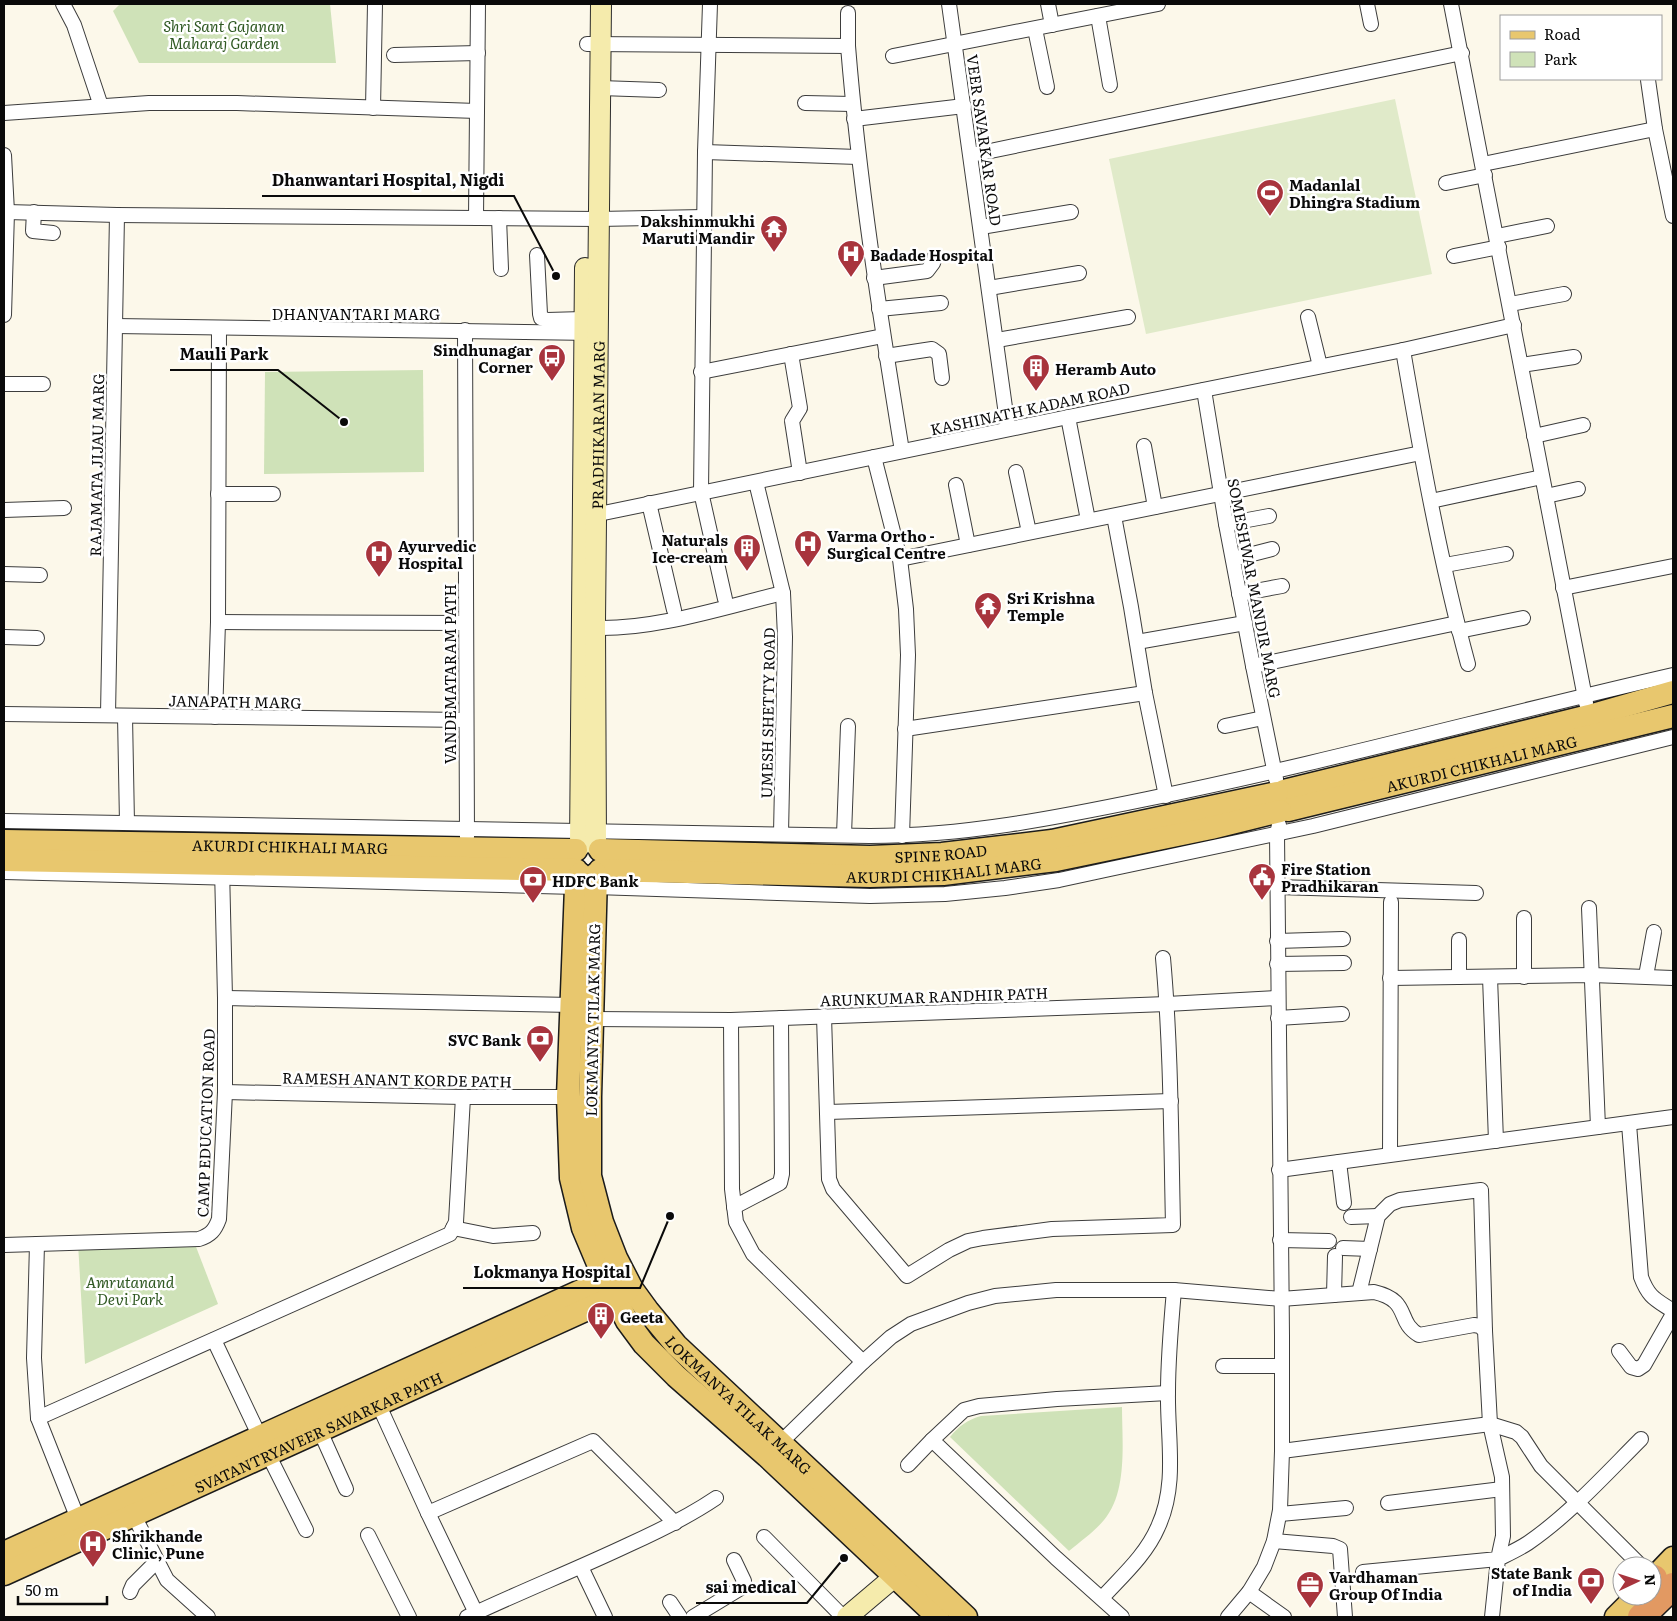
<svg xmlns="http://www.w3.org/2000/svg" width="1677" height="1621" viewBox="0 0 1677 1621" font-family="Literata,serif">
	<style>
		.green { fill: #cfe2b8 }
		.pitch { fill: #e0eac9 }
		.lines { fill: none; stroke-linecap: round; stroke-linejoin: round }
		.street-casing { stroke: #3d3d3d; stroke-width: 16 }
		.secondary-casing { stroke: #2c2c2c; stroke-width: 22 }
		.primary-casing { stroke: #1b1b1b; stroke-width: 25 }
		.highway-casing { stroke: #1b1b1b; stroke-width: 29 }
		.street { stroke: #fff; stroke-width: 14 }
		.secondary { stroke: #f5ebac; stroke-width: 20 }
		.primary { stroke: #e8c76e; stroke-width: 22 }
		.highway { stroke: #e29962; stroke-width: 26 }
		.labels { text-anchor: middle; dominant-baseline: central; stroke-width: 5; stroke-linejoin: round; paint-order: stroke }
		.park-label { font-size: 15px; font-style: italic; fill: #305923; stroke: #fff }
		.street-label { font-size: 15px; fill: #0a0a0a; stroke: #fff }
		.poi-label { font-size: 15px; font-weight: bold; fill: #0a0a0a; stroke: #fff; text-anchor: start }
		.leader { fill: none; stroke: #0a0a0a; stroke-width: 2 }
		.callout-dot { fill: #0a0a0a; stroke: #fff; stroke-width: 2 }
		.callout-label { font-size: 16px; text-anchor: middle; font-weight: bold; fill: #0a0a0a; stroke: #fff; stroke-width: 5; stroke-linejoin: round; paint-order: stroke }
	</style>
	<rect width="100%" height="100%" fill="#fcf8ea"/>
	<g class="green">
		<polygon points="120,4 330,4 336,63 139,63 113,11"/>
		<polygon points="423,370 424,472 264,474 265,372"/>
		<polygon points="193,1239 218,1304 85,1364 78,1243"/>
		<path d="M 1122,1407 C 1122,1441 1128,1492 1104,1520 C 1095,1531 1081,1541 1069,1551 L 950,1437 C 959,1426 967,1420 981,1416 Z"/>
	</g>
	<polygon class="pitch" points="1395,99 1432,274 1146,334 1109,159"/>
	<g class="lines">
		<defs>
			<g id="street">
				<polyline points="63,4 74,25 101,106"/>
				<polyline points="710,4 705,152 701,492 725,599"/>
				<polyline points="949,4 1008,429"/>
				<polyline points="1048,4 1052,25"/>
				<polyline points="1367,4 1371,24"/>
				<polyline points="1451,4 1586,703"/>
				<polyline points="848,13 848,46"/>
				<polyline points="1098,16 1110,85"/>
				<polyline points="1035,29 1047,87"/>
				<path d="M 587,44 L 848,46 C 859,182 880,316 902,451"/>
				<polyline points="394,55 478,53"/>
				<polyline points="893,56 1158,4"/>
				<polyline points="1648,80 1655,129 1673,216"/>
				<polyline points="600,88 659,90"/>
				<polyline points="805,103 852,104"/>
				<polyline points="373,108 375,4"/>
				<polyline points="4,113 149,103 237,103 477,111"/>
				<polyline points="854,119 964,106"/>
				<polyline points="705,152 858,157"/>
				<polyline points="4,155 7,212 4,315"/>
				<polyline points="971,155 1462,53"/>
				<polyline points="1483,164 1655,129"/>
				<polyline points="1446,183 1485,175"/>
				<polyline points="7,212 117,215 598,219 704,217"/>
				<polyline points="34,212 33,231 53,233"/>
				<polyline points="476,218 478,4"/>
				<polyline points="499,218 501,269"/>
				<polyline points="981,227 1071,212"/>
				<polyline points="1497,236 1547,226"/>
				<polyline points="537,255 540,314 541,318 547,320 583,319"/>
				<polyline points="1454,256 1499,247"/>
				<polyline points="874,278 927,271 933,263 935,256"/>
				<polyline points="989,288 1079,273"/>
				<polyline points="1510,304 1564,294"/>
				<polyline points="879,309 941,303"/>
				<polyline points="1308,317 1320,366"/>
				<polyline points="115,326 592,333"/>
				<polyline points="465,330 467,837"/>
				<polyline points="997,340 1128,317"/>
				<path d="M 1403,350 C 1421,455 1440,561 1468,664"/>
				<polyline points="791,354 800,408 792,421 800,473"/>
				<polyline points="886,356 932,349 939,354 942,378"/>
				<polyline points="1521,365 1574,357"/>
				<polyline points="701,372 883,336"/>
				<polyline points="4,384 43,384"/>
				<polyline points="1204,390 1226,524 1253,666 1276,779"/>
				<polyline points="1068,417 1088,520"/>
				<polyline points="1534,436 1583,425"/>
				<polyline points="1144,446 1155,507"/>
				<polyline points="874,457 900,559 906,609 908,655 902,836"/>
				<polyline points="1016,472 1029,532"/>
				<polyline points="756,482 783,593 785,637 781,834"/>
				<polyline points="956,485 968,545"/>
				<polyline points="218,494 273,494"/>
				<polyline points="1546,496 1578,489"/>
				<polyline points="1431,501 1542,477"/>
				<polyline points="649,503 674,610"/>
				<polyline points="4,510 64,508"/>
				<polyline points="589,516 1068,417 1403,350 1514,325"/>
				<polyline points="1114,516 1131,607 1145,693 1166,796"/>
				<polyline points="1226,524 1269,516"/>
				<polyline points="900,559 1421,453"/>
				<polyline points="1233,559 1272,549"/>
				<polyline points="1445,565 1506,554"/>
				<polyline points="4,574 40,575"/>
				<polyline points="1563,588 1673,566"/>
				<polyline points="1239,594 1282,586"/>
				<polyline points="218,622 465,623"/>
				<path d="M 595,628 C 655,630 724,607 783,593"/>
				<polyline points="1459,631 1523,618"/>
				<polyline points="4,637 37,638"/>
				<polyline points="1137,642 1245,623"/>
				<polyline points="1253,666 1457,623"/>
				<polyline points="4,714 465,720"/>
				<polyline points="108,715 117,215"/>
				<polyline points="125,716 127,823"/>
				<polyline points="215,717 218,622 219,329"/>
				<polyline points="1225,726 1263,718"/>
				<polyline points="905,729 1145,693"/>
				<path d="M 4,821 L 870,836 C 964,836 1055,818 1147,799 C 1324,763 1498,715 1673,675"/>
				<polyline points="844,835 848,726"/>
				<polyline points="4,872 576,887 595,887 870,896 945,894 1005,888 1059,880 1110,869 1313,826 1673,737"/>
				<polyline points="1277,887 1476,893"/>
				<polyline points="1589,908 1598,1127"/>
				<polyline points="1459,940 1459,977"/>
				<polyline points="1277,941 1343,939"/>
				<polyline points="1277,964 1344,963"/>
				<polyline points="1646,976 1654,932"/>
				<polyline points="1490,977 1496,1141"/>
				<polyline points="1524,977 1524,918"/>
				<polyline points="1390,978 1592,975 1673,978"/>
				<polyline points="225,998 572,1005"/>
				<path d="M 824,1016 L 829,1179 L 833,1189 L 907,1276 L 949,1250 L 968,1241 L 983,1238 L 1052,1229 L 1173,1225 C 1171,1136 1171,1047 1163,958"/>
				<polyline points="1278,1018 1342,1014"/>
				<polyline points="592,1019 731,1020 1167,1004 1277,998"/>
				<polyline points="731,1020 732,1189 736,1222 753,1254 863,1362"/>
				<polyline points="225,1092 463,1097 568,1097"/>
				<polyline points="828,1112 1171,1101"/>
				<path d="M 1629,1124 L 1641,1277 C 1649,1298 1655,1299 1673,1311"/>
				<polyline points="1390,1154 1391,902"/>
				<polyline points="1339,1162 1344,1203"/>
				<polyline points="1279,1170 1673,1117"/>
				<polyline points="734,1207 780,1183 782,1174 781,1018"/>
				<polyline points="1351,1217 1378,1216"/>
				<polyline points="453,1228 493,1236 533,1233"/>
				<polyline points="1280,1240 1329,1241"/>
				<polyline points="37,1244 34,1358 38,1418 78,1519"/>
				<path d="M 4,1245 L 199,1239 C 211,1235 215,1230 219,1219 L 225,1092 L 225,998 L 222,868"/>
				<polyline points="1343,1248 1370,1249"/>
				<polyline points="1359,1293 1378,1216 1390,1204 1400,1200 1481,1190 1485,1331"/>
				<polyline points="1334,1295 1335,1256"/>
				<polyline points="214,1340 268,1454 306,1530"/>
				<polyline points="1619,1351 1631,1367 1638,1369 1644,1365 1673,1314"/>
				<polyline points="1223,1366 1281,1366"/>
				<polyline points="376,1399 428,1513 476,1613"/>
				<polyline points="38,1418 450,1234 456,1222 463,1097"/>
				<polyline points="320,1431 346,1489"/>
				<path d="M 776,1447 L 863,1362 L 891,1337 L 911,1324 L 968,1303 L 995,1296 L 1056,1290 L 1174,1290 L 1281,1299 L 1374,1292 C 1412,1301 1395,1321 1419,1335 L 1474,1325 L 1480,1326 L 1485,1331 L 1490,1424 L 1502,1477 L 1503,1536 L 1498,1559 L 1363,1572"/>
				<polyline points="1282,1451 1490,1424 1516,1432 1522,1437 1541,1466 1641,1566"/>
				<polyline points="908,1465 932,1440"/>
				<polyline points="1388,1503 1502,1489"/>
				<polyline points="130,1508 167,1580 208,1617"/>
				<polyline points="428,1513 593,1441 675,1523"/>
				<polyline points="1280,1514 1346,1508"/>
				<polyline points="368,1535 409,1617"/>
				<polyline points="764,1537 843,1617"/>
				<polyline points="1274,1541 1333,1546 1340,1549 1345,1617"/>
				<polyline points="581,1567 605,1617"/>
				<polyline points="130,1592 133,1585 157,1561"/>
				<polyline points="1249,1592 1284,1617"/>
				<path d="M 1102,1598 C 1122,1576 1146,1555 1158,1527 C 1178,1484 1167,1437 1168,1392 C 1168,1358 1171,1324 1174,1290"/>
				<polyline points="670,1602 680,1617"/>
				<path d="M 467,1617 C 520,1592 575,1570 628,1545 C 659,1531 688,1517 716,1498"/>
				<polyline points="693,1617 741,1588 744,1581 734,1560"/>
				<polyline points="1122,1617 1056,1558 932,1440 964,1410 979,1406 1057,1399 1168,1393"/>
				<polyline points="1228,1617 1249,1592 1264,1567 1274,1541 1280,1510 1282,1451 1282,1335 1277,834 1279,825"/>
				<path d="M 1492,1617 L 1498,1559 C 1508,1554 1519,1549 1528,1543 C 1570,1514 1605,1475 1641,1439"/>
			</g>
			<g id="secondary">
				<polyline points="580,846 585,268"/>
				<path id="s1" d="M 596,846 L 595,623 L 601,4"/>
				<polyline points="847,1617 906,1567"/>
			</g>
			<g id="primary">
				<polyline points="1284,791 1589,716 1673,692"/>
				<path id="s2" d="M 1288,810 L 1673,716"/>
				<path id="s3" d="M 4,841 L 576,850"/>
				<path id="s4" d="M 600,850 L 870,857 L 942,854 L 1052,841 L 1277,793"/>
				<polyline points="4,860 576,870"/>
				<path id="s5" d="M 600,870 L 870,876 L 943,874 L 1056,860 L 1211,828 L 1280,811"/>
				<polyline points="580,874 576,887 568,1097 571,1178 583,1228 599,1266 627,1321 644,1344 676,1376 767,1456 938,1617"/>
				<path id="s6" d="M 596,874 L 590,1097 L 590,1176 L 602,1222 L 616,1258 L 632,1289 L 648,1311 L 676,1345 L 966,1617"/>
				<polyline points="4,1553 618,1274"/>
				<path id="s7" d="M 4,1574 L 627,1291"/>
				<polyline points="1652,1580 1673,1558"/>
				<polyline points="1616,1617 1637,1596"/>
			</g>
			<g id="highway">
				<polyline points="1652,1581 1654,1578"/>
				<polyline points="1641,1617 1673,1586"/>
			</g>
		</defs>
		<use href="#street" class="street-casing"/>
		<use href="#secondary" class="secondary-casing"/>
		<use href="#primary" class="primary-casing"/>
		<use href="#highway" class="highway-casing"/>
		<use href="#street" class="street"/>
		<use href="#secondary" class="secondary"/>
		<use href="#primary" class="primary"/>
		<use href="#highway" class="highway"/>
	</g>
	<defs>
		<symbol id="stadium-pin" viewBox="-11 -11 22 30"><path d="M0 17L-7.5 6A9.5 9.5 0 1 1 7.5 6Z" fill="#a8343d" stroke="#fff"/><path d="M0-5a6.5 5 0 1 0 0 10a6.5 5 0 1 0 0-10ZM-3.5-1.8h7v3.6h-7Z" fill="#fff"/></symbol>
		<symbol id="temple-pin" viewBox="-11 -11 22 30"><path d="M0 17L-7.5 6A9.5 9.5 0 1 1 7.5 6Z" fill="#a8343d" stroke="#fff"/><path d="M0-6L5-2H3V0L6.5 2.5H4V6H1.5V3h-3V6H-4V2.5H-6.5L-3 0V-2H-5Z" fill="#fff"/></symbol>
		<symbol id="hospital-pin" viewBox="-11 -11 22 30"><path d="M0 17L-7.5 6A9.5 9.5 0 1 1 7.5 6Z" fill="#a8343d" stroke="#fff"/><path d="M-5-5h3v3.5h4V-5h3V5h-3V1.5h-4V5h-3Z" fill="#fff"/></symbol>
		<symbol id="bus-pin" viewBox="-11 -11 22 30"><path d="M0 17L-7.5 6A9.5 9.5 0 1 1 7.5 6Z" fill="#a8343d" stroke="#fff"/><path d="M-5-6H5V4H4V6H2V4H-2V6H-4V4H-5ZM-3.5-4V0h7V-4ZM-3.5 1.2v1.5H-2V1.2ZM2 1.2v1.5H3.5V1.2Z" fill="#fff"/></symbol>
		<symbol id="building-pin" viewBox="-11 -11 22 30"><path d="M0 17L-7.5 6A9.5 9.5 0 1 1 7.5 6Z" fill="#a8343d" stroke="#fff"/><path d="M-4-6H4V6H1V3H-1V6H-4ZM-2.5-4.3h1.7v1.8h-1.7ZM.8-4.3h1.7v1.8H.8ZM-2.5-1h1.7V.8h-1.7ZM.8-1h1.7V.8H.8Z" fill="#fff"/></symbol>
		<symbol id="civic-pin" viewBox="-11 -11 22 30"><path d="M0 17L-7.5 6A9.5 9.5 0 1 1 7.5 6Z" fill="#a8343d" stroke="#fff"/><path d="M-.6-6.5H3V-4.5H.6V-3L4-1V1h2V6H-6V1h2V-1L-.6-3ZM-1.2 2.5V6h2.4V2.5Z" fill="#fff"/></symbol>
		<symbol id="bank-pin" viewBox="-11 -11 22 30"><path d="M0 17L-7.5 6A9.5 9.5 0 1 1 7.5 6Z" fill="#a8343d" stroke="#fff"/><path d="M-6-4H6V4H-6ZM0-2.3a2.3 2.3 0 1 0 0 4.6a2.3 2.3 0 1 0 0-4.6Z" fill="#fff"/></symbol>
		<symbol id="office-pin" viewBox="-11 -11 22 30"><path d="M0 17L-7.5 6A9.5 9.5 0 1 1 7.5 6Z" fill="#a8343d" stroke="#fff"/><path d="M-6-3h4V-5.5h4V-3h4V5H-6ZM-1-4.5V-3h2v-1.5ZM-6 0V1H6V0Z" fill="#fff"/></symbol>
	</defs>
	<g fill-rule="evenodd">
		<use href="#stadium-pin" x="1254" y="177" width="32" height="43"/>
		<use href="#temple-pin" x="758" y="213" width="32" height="43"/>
		<use href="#hospital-pin" x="835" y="238" width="32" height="43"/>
		<use href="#bus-pin" x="536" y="342" width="32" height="43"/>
		<use href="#building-pin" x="1020" y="352" width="32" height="43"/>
		<use href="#hospital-pin" x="792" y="528" width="32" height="43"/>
		<use href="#building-pin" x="731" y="532" width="32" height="43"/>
		<use href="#hospital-pin" x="363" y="538" width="32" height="43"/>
		<use href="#temple-pin" x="972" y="590" width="32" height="43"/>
		<use href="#civic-pin" x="1246" y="861" width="32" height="43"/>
		<use href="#bank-pin" x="517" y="864" width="32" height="43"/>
		<use href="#bank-pin" x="524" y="1023" width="32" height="43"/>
		<use href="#building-pin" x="585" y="1300" width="32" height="43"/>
		<use href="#hospital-pin" x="77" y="1528" width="32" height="43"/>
		<use href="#bank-pin" x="1575" y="1565" width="32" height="43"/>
		<use href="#office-pin" x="1294" y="1569" width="32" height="43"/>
	</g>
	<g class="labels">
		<g class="park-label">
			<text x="224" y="25">Shri Sant Gajanan<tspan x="224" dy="17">Maharaj Garden</tspan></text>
			<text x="130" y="1281">Amrutanand<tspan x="130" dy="17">Devi Park</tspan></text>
		</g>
		<g class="street-label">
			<text transform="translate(985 140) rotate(82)">VEER SAVARKAR ROAD</text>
			<text x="356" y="313">DHANVANTARI MARG</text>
			<text transform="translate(1030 408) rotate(-12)">KASHINATH KADAM ROAD</text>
			<text stroke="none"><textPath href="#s1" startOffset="421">PRADHIKARAN MARG</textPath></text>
			<text transform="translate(96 465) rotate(-89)">RAJAMATA JIJAU MARG</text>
			<text transform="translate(1255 588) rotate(79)">SOMESHWAR MANDIR MARG</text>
			<text transform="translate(449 674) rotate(-90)">VANDEMATARAM PATH</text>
			<text transform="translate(235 701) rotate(1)">JANAPATH MARG</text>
			<text transform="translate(767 713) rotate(-89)">UMESH SHETTY ROAD</text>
			<text stroke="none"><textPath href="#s2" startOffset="199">AKURDI CHIKHALI MARG</textPath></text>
			<text stroke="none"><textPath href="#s3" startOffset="286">AKURDI CHIKHALI MARG</textPath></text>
			<text stroke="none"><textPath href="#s4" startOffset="341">SPINE ROAD</textPath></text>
			<text stroke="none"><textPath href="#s5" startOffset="344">AKURDI CHIKHALI MARG</textPath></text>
			<text transform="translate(934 996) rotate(-2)">ARUNKUMAR RANDHIR PATH</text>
			<text transform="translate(592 1020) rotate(-89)">LOKMANYA TILAK MARG</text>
			<text transform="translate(397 1079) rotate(1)">RAMESH ANANT KORDE PATH</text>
			<text transform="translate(205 1123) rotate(-88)">CAMP EDUCATION ROAD</text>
			<text stroke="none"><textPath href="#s6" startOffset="581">LOKMANYA TILAK MARG</textPath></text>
			<text stroke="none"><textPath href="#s7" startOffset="345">SVATANTRYAVEER SAVARKAR PATH</textPath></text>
		</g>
		<g class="poi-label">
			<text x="1289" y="184">Madanlal<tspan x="1289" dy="17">Dhingra Stadium</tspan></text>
			<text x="755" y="220" text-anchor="end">Dakshinmukhi<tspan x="755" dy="17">Maruti Mandir</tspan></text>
			<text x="870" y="254">Badade Hospital</text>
			<text x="533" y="349" text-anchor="end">Sindhunagar<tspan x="533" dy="17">Corner</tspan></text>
			<text x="1055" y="368">Heramb Auto</text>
			<text x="827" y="535">Varma Ortho -<tspan x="827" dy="17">Surgical Centre</tspan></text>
			<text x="728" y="539" text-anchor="end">Naturals<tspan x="728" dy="17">Ice-cream</tspan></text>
			<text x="398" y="545">Ayurvedic<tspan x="398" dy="17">Hospital</tspan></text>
			<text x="1007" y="597">Sri Krishna<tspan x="1007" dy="17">Temple</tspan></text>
			<text x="1281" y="868">Fire Station<tspan x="1281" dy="17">Pradhikaran</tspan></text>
			<text x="552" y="880">HDFC Bank</text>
			<text x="521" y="1039" text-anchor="end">SVC Bank</text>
			<text x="620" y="1316">Geeta</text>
			<text x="112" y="1535">Shrikhande<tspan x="112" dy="17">Clinic, Pune</tspan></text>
			<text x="1572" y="1572" text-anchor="end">State Bank<tspan x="1572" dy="17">of India</tspan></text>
			<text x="1329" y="1576">Vardhaman<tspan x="1329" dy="17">Group Of India</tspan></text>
		</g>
	</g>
	<path class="leader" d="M556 276L514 196H262M344 422L278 370H170M670 1216L640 1288H463M844 1558L807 1603H696"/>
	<g class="callout-dot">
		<circle cx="556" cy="276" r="5"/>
		<circle cx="344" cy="422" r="5"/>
		<circle cx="670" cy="1216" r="5"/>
		<circle cx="844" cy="1558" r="5"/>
	</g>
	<g class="callout-label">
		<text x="388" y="186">Dhanwantari Hospital, Nigdi</text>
		<text x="224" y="360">Mauli Park</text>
		<text x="552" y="1278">Lokmanya Hospital</text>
		<text x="751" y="1593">sai medical</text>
	</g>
	<rect width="1677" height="1621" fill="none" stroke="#0a0a0a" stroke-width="10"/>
	<rect x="1500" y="15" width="162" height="65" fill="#ffffff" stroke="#9d9d9d"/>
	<rect x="1510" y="31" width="25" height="8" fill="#e8c76e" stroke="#9d9d9d"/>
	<text x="1544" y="40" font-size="15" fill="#0a0a0a">Road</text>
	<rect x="1510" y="52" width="25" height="15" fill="#cfe2b8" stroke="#9d9d9d"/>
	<text x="1544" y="65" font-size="15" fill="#0a0a0a">Park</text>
	<g transform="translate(1637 1581) rotate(86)"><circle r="24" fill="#ffffff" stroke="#9d9d9d"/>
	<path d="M0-4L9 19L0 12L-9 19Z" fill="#a8343d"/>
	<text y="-8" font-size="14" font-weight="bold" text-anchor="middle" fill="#0a0a0a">N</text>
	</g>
	<path d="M18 1596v8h89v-8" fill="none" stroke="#0a0a0a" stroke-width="2.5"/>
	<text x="25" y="1596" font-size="15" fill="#0a0a0a" stroke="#ffffff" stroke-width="4" paint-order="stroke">50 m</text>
</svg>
